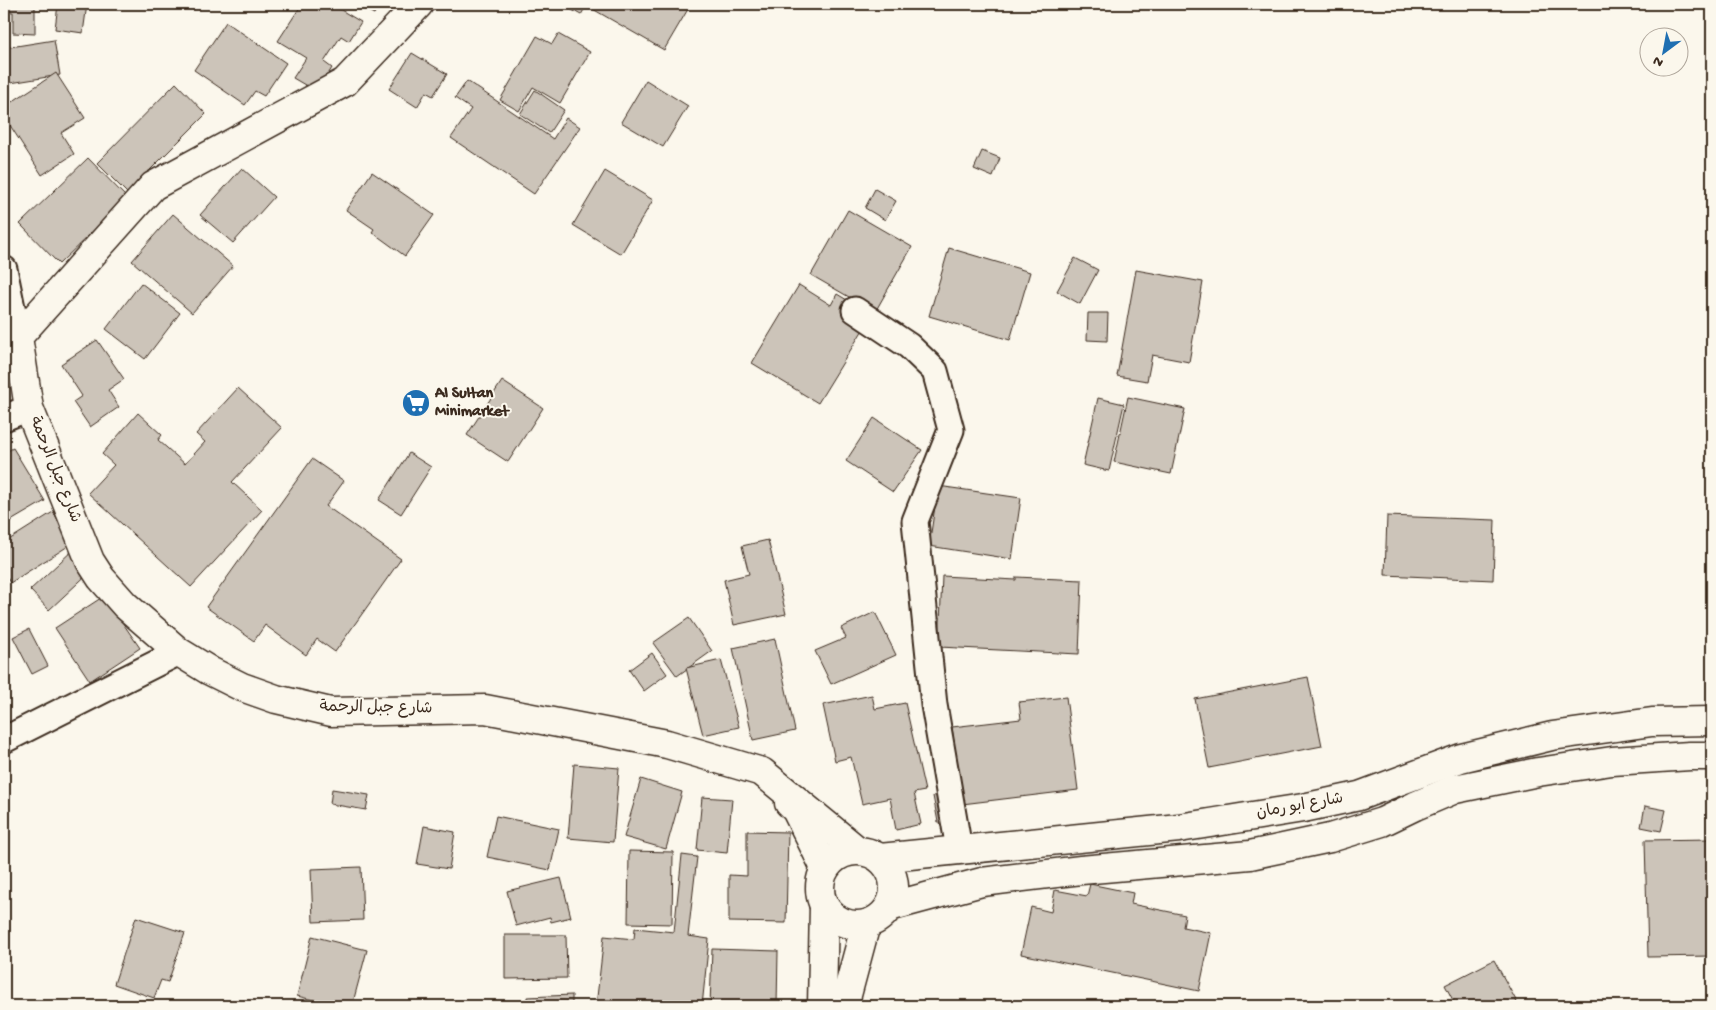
<svg xmlns="http://www.w3.org/2000/svg" width="1716" height="1010" viewBox="0 0 1716 1010" font-family="'Gochi Hand','Playpen Sans Arabic',sans-serif">
	<style>
		.building { fill: #ccc4b9; stroke: #3b2a1e }
		.lines { fill: none; stroke-linecap: round; stroke-linejoin: round }
		.minor-casing { stroke: #3b2a1e; stroke-width: 29 }
		.secondary-casing { stroke: #3b2a1e; stroke-width: 31 }
		.minor { stroke: #fbf7ec; stroke-width: 25 }
		.secondary { stroke: #fbf7ec; stroke-width: 28 }
		.labels { text-anchor: middle; dominant-baseline: central; stroke-width: 4; stroke-linejoin: round; paint-order: stroke }
		.poi-label { font-size: 16px; font-weight: bold; fill: #3b2a1e; stroke: #fbf7ec; text-anchor: start }
		.street-label { font-size: 16px; fill: #3b2a1e; stroke: #fbf7ec }
	</style>
	<rect width="100%" height="100%" fill="#fbf7ec"/>
	<filter id="ink" filterUnits="userSpaceOnUse"><feTurbulence type="fractalNoise" baseFrequency=".02" numOctaves="2"/><feDisplacementMap in="SourceGraphic" scale="10" xChannelSelector="R" yChannelSelector="G"/><feConvolveMatrix kernelMatrix="1 2 1 2 8 2 1 2 1" color-interpolation-filters="sRGB"/></filter>
	<g filter="url(#ink)">
		<g class="building">
			<polygon points="4,4 35,4 35,34 13,33 13,12 4,12"/>
			<polygon points="58,4 87,4 83,33 55,29"/>
			<polygon points="302,4 331,4 361,22 349,41 341,36 324,62 332,68 317,92 293,78 306,58 278,41"/>
			<polygon points="355,4 380,4 374,14"/>
			<polygon points="561,4 587,4 581,15"/>
			<polygon points="593,4 691,4 664,50 591,8"/>
			<polygon points="226,22 286,63 264,96 255,91 245,105 194,70"/>
			<polygon points="558,34 590,52 560,103 533,87 519,111 500,100 537,36 552,44"/>
			<polygon points="54,40 60,75 4,84 4,48"/>
			<polygon points="412,53 447,74 433,96 426,92 417,107 389,89"/>
			<polygon points="56,73 85,118 61,133 74,154 42,175 4,116 4,107"/>
			<polygon points="646,80 688,106 663,147 621,122"/>
			<polygon points="467,81 553,139 566,118 580,127 534,194 451,138 471,109 455,98"/>
			<polygon points="176,83 206,114 127,193 97,163"/>
			<polygon points="535,90 564,110 549,133 520,114"/>
			<polygon points="982,151 1000,158 993,177 974,169"/>
			<polygon points="88,158 127,198 59,264 20,224"/>
			<polygon points="242,168 274,197 233,243 200,215"/>
			<polygon points="605,171 653,200 621,254 573,225"/>
			<polygon points="372,172 434,215 405,256 372,232 374,229 346,210"/>
			<polygon points="875,189 896,201 885,220 865,208"/>
			<polygon points="848,210 912,247 875,312 811,275"/>
			<polygon points="173,214 233,266 192,313 132,261"/>
			<polygon points="949,248 1030,272 1010,340 929,316"/>
			<polygon points="1075,258 1098,270 1080,304 1057,291"/>
			<polygon points="1136,270 1203,282 1189,362 1152,355 1147,381 1117,376"/>
			<polygon points="141,283 180,313 145,359 106,329"/>
			<polygon points="799,285 831,305 837,294 872,315 818,403 752,363"/>
			<polygon points="1088,313 1108,313 1107,341 1087,340"/>
			<polygon points="97,340 124,379 108,390 119,407 90,427 73,402 82,396 61,364"/>
			<polygon points="502,381 543,408 508,462 467,435"/>
			<polygon points="238,388 282,428 232,482 262,510 191,587 88,493 114,465 102,454 138,413 162,435 158,440 185,464 205,442 196,434"/>
			<polygon points="1128,397 1185,409 1171,474 1114,462"/>
			<polygon points="1098,398 1124,404 1109,471 1083,465"/>
			<polygon points="874,418 922,450 893,492 846,461"/>
			<polygon points="13,448 45,501 4,525 4,453"/>
			<polygon points="409,453 431,467 401,514 379,500"/>
			<polygon points="312,459 344,481 326,506 401,559 335,652 317,639 306,655 265,625 254,641 206,607"/>
			<polygon points="938,486 1021,498 1012,559 929,546"/>
			<polygon points="53,512 73,543 10,583 4,572 4,543"/>
			<polygon points="1387,516 1495,520 1493,580 1385,575"/>
			<polygon points="768,540 786,614 734,625 724,580 749,574 742,546"/>
			<polygon points="74,549 93,569 49,610 30,590"/>
			<polygon points="942,576 1016,580 1016,577 1082,580 1079,654 939,647"/>
			<polygon points="104,596 140,648 90,681 55,628"/>
			<polygon points="875,612 896,655 831,684 815,651 846,638 841,628"/>
			<polygon points="689,618 712,651 677,676 653,643"/>
			<polygon points="29,629 48,666 32,674 13,637"/>
			<polygon points="775,639 795,731 753,740 733,648"/>
			<polygon points="652,653 667,674 644,691 629,670"/>
			<polygon points="721,660 739,727 703,735 686,668"/>
			<polygon points="1308,677 1322,746 1209,768 1195,699"/>
			<polygon points="872,695 875,709 905,703 925,791 914,793 921,824 896,830 890,798 862,804 851,757 835,761 823,705"/>
			<polygon points="1066,697 1078,790 962,804 952,727 1021,719 1019,702"/>
			<polygon points="574,764 619,768 613,842 568,838"/>
			<polygon points="641,779 682,792 666,849 624,837"/>
			<polygon points="332,789 369,795 366,810 330,804"/>
			<polygon points="948,793 953,819 938,822 933,796"/>
			<polygon points="702,797 732,799 727,853 697,850"/>
			<polygon points="1645,806 1666,810 1661,831 1641,827"/>
			<polygon points="496,816 559,829 550,870 487,857"/>
			<polygon points="424,826 455,832 449,869 417,864"/>
			<polygon points="747,831 788,832 786,923 729,922 729,875 747,876"/>
			<polygon points="1712,839 1712,956 1648,957 1645,840"/>
			<polygon points="629,851 673,852 672,924 628,923"/>
			<polygon points="682,855 697,857 688,936 709,939 702,1006 596,1006 604,936 634,939 635,928 674,932"/>
			<polygon points="361,867 363,920 313,922 311,869"/>
			<polygon points="561,878 571,917 551,922 550,917 516,926 507,891"/>
			<polygon points="1090,884 1133,893 1131,904 1185,915 1183,927 1211,933 1199,991 1021,954 1031,907 1051,912 1055,890 1087,896"/>
			<polygon points="136,917 185,933 168,982 161,980 154,998 114,984"/>
			<polygon points="505,935 566,935 567,978 505,979"/>
			<polygon points="312,936 367,950 352,1006 338,1006 297,996"/>
			<polygon points="712,949 778,951 777,1006 710,1006"/>
			<polygon points="1494,960 1519,1006 1456,1006 1445,985"/>
			<polygon points="572,995 572,1006 527,1006 527,997"/>
		</g>
		<g class="lines">
			<defs>
				<g id="minor">
					<polyline points="4,269 18,337"/>
					<polyline points="855,310 909,346 935,371 951,430 915,521 934,705 959,849"/>
					<polyline points="4,418 29,408"/>
					<polyline points="4,740 179,652"/>
				</g>
				<g id="secondary">
					<polyline points="419,4 345,82 153,186 18,337 29,408 90,561 101,578 125,605 179,652 210,671 242,687 276,699 331,712 485,709 667,744 762,772 857,850"/>
					<polyline points="789,803 796,810 825,868"/>
					<circle cx="857" cy="888" r="37"/>
					<polyline points="880,858 1179,828 1303,808 1359,796 1461,758 1552,736 1652,722 1712,721"/>
					<polyline points="889,907 982,882 1081,870 1250,855 1330,838 1382,822 1415,806 1455,789 1538,772 1612,761 1690,756 1712,756"/>
					<polyline points="822,1006 824,905"/>
					<polyline points="844,1006 866,924"/>
				</g>
			</defs>
			<use href="#minor" class="minor-casing"/>
			<use href="#secondary" class="secondary-casing"/>
			<use href="#minor" class="minor"/>
			<use href="#secondary" class="secondary"/>
		</g>
	</g>
	<defs>
		<symbol id="supermarket-disc" viewBox="-11 -11 22 22"><circle r="9.5" fill="#1f6fb2" stroke="#fbf7ec"/><path d="M-6-5.5h2.5l.6 2H6L4.5 2H-2.5L-4.4-4H-6ZM-1.5 3.2a1.3 1.3 0 1 0 .1 0ZM3 3.2a1.3 1.3 0 1 0 .1 0Z" fill="#fff"/></symbol>
	</defs>
	<g fill-rule="evenodd">
		<use href="#supermarket-disc" x="400" y="387" width="32" height="32"/>
	</g>
	<g class="labels">
		<g class="poi-label">
			<text x="435" y="394">Al Sultan<tspan x="435" dy="18">Minimarket</tspan></text>
		</g>
		<g class="street-label">
			<text transform="translate(54 470) rotate(68)">شارع جبل الرحمة</text>
			<text transform="translate(376 709) rotate(1)">شارع جبل الرحمة</text>
			<text transform="translate(1300 807) rotate(-10)">شارع ابو رمان</text>
		</g>
	</g>
	<rect width="1716" height="1010" fill="none" stroke="#fbf7ec" stroke-width="20"/>
	<rect x="10" y="10" width="1696" height="990" fill="none" stroke="#3b2a1e" stroke-width="2" filter="url(#ink)"/>
	<g transform="translate(1664 52) rotate(212)"><circle r="24" fill="#fbf7ec" stroke="#aea59a"/>
	<path d="M0-4L9 19L0 12L-9 19Z" fill="#1f6fb2"/>
	<text y="-8" font-size="14" font-weight="bold" text-anchor="middle" fill="#3b2a1e">N</text>
	</g>
</svg>
